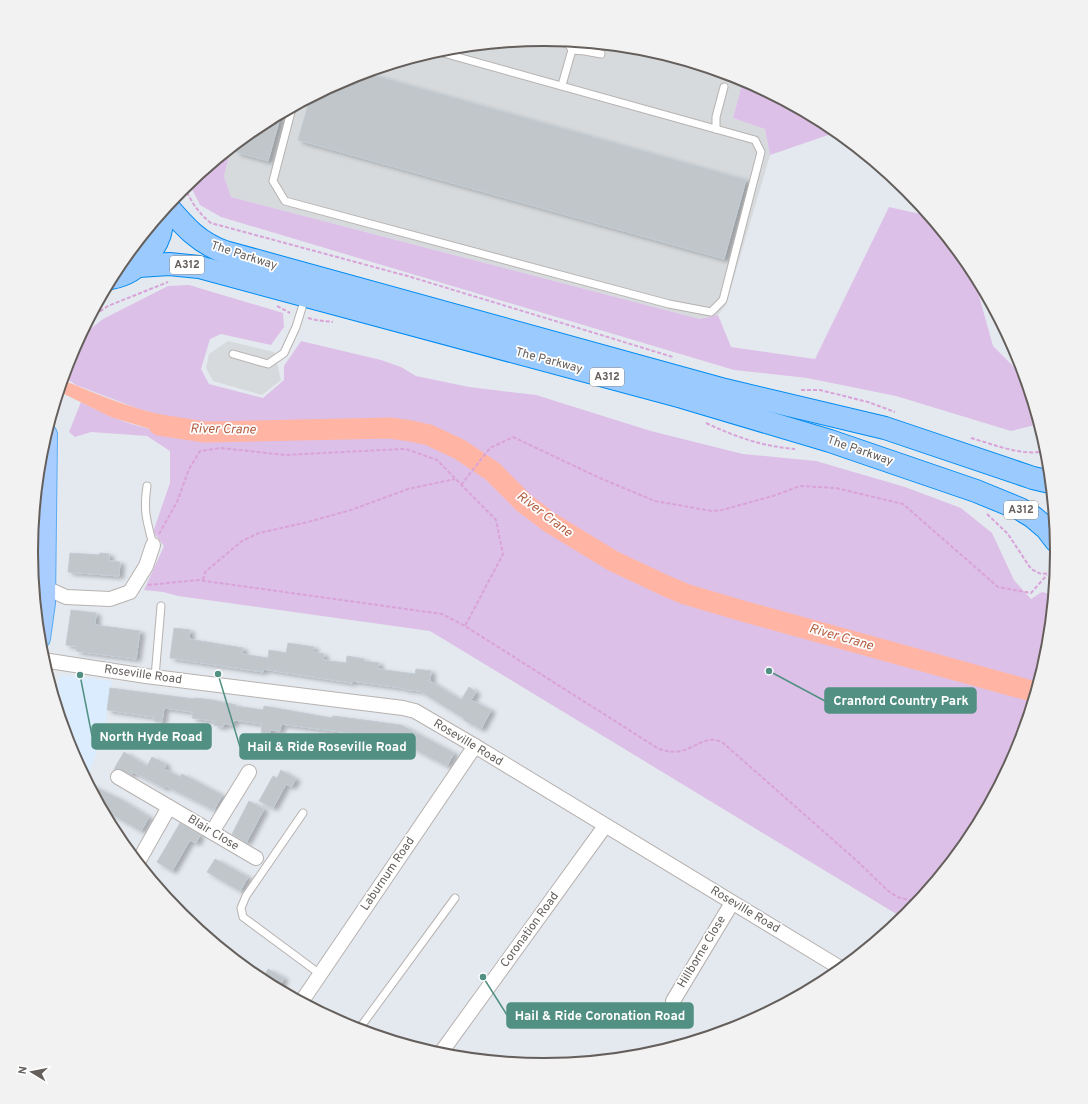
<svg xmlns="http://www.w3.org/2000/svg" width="1088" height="1104" viewBox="0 0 1088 1104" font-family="Overpass,sans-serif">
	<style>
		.commercial { fill: #daecfe }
		.industrial { fill: #d6dadd }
		.green { fill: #ddc0e7 }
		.water { fill: #ffb4a4 }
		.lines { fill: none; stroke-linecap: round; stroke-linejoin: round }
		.river { stroke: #ffb4a4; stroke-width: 21 }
		.building { fill: #c0c6ca; stroke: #c2ccd4; filter: url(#shadow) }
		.service-casing { stroke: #b7b2b0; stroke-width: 9 }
		.minor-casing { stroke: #b7b2b0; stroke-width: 16 }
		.primary-casing { stroke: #59acf3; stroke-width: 24 }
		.trunk-casing { stroke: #008bf3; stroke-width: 24 }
		.path { stroke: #d9a3d9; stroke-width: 2; stroke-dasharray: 4 2; stroke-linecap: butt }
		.service { stroke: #fff; stroke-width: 7 }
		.minor { stroke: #fff; stroke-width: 14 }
		.primary { stroke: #a9cdff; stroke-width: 22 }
		.trunk { stroke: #9acafe; stroke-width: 22 }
		.labels { text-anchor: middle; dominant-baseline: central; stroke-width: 3.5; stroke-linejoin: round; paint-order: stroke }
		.shield { fill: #fff; stroke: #938f8d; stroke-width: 1 }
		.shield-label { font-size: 11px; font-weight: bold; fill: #655f5c }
		.street-label { font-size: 12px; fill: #655f5c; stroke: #fff }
		.water-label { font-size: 13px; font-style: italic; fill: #b35d3f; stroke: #fff }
		.rim { fill: none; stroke: #655f5c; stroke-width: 2 }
		.leader { fill: none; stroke: #519082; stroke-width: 1.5 }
		.callout-dot { fill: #519082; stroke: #fff; stroke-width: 1.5 }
		.callout { fill: #519082; stroke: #519082; stroke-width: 1.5 }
		.callout-label { font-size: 13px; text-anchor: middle; font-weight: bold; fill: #fff }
	</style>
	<defs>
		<filter id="shadow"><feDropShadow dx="4.5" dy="2.5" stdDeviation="2" flood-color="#0004"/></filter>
	</defs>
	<rect width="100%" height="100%" fill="#e4e9ef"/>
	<polygon class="commercial" points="61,675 112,681 104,731 87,780 70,748 54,696"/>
	<g class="industrial">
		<polygon points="544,39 644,49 743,80 733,118 765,129 770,155 726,305 718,315 700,319 231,197 224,176 231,148 259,125 348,78 444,49"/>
		<polygon points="228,341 274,352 281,380 262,395 213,381 206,368 209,354"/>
	</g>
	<g class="green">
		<polygon points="743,80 829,126 837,132 770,155 765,129 733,118"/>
		<polygon points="231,148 224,176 231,197 700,319 718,315 731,347 815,359 889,207 929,216 971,267 993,346 1024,377 1039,424 1011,431 896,396 807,378 734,370 221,217 200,205 189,183"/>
		<path d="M 146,233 C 141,245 134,252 124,259 Z"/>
		<path d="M 189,285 L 283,313 L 284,327 L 271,345 L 221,334 L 210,339 L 201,369 L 209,384 L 263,398 L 284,380 L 284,366 L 301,341 L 381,360 L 401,367 L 416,376 L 469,387 L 536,395 L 651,431 L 743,454 L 816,461 L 905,487 L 961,508 L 992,533 L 1014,580 L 1031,599 L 1042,592 L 1053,595 L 1049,637 L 1044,656 L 1039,678 L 1018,749 L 970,837 L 903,918 L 430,631 L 178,596 L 163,592 L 144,590 L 164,546 L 153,532 L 170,483 L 170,451 L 147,436 L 91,432 L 75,437 L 69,432 L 81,402 C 103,413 126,424 150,429 C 170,434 191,436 212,437 L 408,434 L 430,441 L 461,457 L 485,473 L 492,462 L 479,450 L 431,428 L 394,421 L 213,423 L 166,417 L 139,409 L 76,385 L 67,379 L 69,361 L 79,338 L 103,319 L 168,286 Z"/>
	</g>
	<path class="water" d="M 63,380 C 103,397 144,414 188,419 L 187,435 L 150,429 L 111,417 L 62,393 Z"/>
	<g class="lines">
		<polyline class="river" points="159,425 205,432 390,428 411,431 429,435 459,449 492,471 524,503 549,522 613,561 664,585 685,594 746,612 1028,690"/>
	</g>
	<g class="building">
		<polygon points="365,73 746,180 724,259 298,140 310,98 348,78"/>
		<polygon points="281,114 268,161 236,152 239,142 259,125"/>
		<polygon points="70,553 99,555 100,553 109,554 109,561 120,562 119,576 68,572"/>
		<polygon points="71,610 96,613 95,625 140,631 136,659 76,651 77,646 66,645"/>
		<polygon points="174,628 190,630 189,639 243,648 242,654 268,658 269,650 286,653 288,643 314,647 313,652 324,654 323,660 346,663 347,656 364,659 364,661 379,663 378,669 415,674 416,669 431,671 430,681 461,700 469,687 476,692 471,700 491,710 481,729 464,720 465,719 420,691 403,689 403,688 352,681 352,683 263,669 263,672 170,658"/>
		<polygon points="110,688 194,699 195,698 213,700 236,705 236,706 263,710 264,706 332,718 333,716 356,719 401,725 454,753 447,766 395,739 281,724 280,731 270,730 269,737 261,735 262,724 234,720 233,725 224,724 223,727 214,725 215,721 192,718 193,712 164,708 162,722 154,721 154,717 107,710"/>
		<polygon points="124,752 147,766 152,757 166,764 164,769 180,777 182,774 222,795 214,810 166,786 164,788 133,772 131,775 122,770 114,769"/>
		<polygon points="281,770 296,779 291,787 286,784 273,808 259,801 273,776 277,778"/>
		<polygon points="90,785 120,799 149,817 141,831 102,809"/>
		<polygon points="249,801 264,809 246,843 232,834"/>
		<polygon points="180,823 200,835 196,843 190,840 172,871 157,862"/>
		<polygon points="215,859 248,877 240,891 207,872"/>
		<polygon points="268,969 284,978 278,989 262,980"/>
	</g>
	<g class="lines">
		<defs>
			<g id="service">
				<polyline points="561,41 569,45 572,50 562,85"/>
				<polyline points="572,50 585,51 601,54"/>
				<polyline points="292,108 273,181 285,201 669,304 711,312 723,300 761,152 755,140 436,51"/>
				<polyline points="716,129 716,117 724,87"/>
				<polyline points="233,354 268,364 284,353 296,327 305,298"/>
				<path d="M 147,486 C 143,512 147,521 153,545"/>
				<polyline points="155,677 161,606"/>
				<polyline points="303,813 246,896 241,908 243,917 320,974"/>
				<polyline points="359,1029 455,898"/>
			</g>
			<g id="minor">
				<polyline points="44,587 66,597 110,599 130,592 146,566 153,545"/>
				<polyline points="43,660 146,676 403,708 415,711 475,746 837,966 840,969"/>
				<polyline points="118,777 256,858"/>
				<polyline points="212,832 249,772"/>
				<polyline points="138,862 169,807"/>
				<polyline points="302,1001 475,746"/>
				<polyline points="673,1001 732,903"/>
				<polyline points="440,1054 605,826"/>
			</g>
			<polyline id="primary" points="39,638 44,603 46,435"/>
			<g id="trunk">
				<path d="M 167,206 C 185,227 199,243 225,252 L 725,390 L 885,428 L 1033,478 L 1050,482"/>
				<polyline points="139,266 169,264 199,267 682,397 830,441 976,491 1020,509 1033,517 1046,528 1056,541"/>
				<path d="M 111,278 C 140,273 165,243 162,213"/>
			</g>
		</defs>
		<use href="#service" class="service-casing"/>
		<use href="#minor" class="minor-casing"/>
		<use href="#primary" class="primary-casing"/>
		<use href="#trunk" class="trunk-casing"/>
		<g class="path">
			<path d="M 184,187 C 192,202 197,212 211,223 L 411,277 L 673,357"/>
			<polyline points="277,306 290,313"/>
			<polyline points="90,318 108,306 168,282"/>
			<polyline points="308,318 316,320 333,322"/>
			<polyline points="801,390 820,390 868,402 895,412"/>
			<path d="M 706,423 C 736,437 761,446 795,449"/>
			<path d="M 971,438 C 993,444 1025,458 1047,450"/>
			<polyline points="461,485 490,448 513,437 602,479 655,501 712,511 722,510 773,496 800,486 836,488 903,504 998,587 1031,593 1047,575"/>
			<polyline points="987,514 1008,534 1031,569 1041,574 1055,573"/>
			<polyline points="159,534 177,502 189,469 200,451 221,448 285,455 401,449 406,449 437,460 496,520 503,554 465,626"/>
			<polyline points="203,580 205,572 242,541 259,533 308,522 351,510 408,489 455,479"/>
			<path d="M 148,585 L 198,580 L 442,614 L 465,626 L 659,749 C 667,751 673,753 681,751 C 697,747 706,735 722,742 L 856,860 L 887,890 L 897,897 L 917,902"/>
		</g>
		<use href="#service" class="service"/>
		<use href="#minor" class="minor"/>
		<use href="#primary" class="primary"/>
		<use href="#trunk" class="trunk"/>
	</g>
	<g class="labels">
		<g class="shield">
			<rect x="170" y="256" width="34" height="18" rx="3"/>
			<rect x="590" y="368" width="34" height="18" rx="3"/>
			<rect x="1004" y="501" width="34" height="18" rx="3"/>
		</g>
		<g class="shield-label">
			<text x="187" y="265">A312</text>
			<text x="607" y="377">A312</text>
			<text x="1021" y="510">A312</text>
		</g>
		<g class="street-label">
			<text transform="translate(244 256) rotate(18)">The Parkway</text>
			<text transform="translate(549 361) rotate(15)">The Parkway</text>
			<text transform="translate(860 451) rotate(19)">The Parkway</text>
			<text transform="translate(143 675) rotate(8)">Roseville Road</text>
			<text transform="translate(468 743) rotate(31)">Roseville Road</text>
			<text transform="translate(213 833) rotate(31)">Blair Close</text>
			<text transform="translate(388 874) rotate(-56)">Laburnum Road</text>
			<text transform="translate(745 910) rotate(31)">Roseville Road</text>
			<text transform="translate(530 930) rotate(-54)">Coronation Road</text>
			<text transform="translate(702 952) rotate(-59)">Hillborne Close</text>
		</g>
		<g class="water-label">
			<text transform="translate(223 430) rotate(1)">River Crane</text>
			<text transform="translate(544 515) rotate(37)">River Crane</text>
			<text transform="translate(841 638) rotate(16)">River Crane</text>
		</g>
	</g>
	<path d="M0 0H1088V1104H0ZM38 552a506 506 0 1 1 1012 0a506 506 0 1 1-1012 0Z" fill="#f3f2f2" fill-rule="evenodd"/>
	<path class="rim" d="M38 552a506 506 0 1 1 1012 0a506 506 0 1 1-1012 0Z"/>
	<path class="leader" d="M769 671L825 701M80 675L92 736M218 674L240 747M483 977L507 1015"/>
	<g class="callout-dot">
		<circle cx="769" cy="671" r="4"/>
		<circle cx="80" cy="675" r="4"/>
		<circle cx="218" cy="674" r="4"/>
		<circle cx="483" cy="977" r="4"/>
	</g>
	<g class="callout">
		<rect x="825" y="688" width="151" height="25" rx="4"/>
		<rect x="92" y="724" width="119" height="25" rx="4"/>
		<rect x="240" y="734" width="175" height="25" rx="4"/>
		<rect x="507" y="1003" width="186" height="25" rx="4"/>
	</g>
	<g class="callout-label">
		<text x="901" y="705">Cranford Country Park</text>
		<text x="151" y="741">North Hyde Road</text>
		<text x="327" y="751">Hail &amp; Ride Roseville Road</text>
		<text x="600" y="1020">Hail &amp; Ride Coronation Road</text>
	</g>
	<g transform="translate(32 1072) rotate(280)" stroke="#ffffff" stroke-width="3" paint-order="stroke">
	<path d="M0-3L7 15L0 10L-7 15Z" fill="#655f5c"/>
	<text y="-6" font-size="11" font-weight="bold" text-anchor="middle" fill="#655f5c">N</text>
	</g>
</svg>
